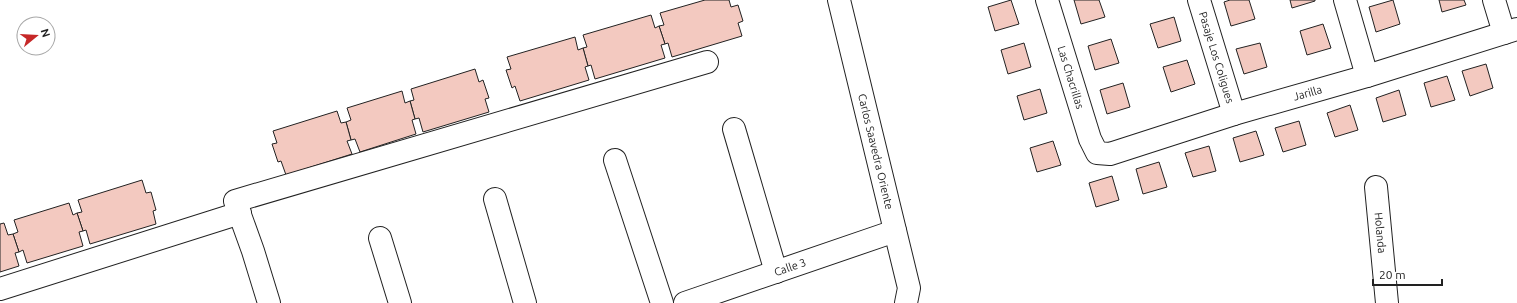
<svg xmlns="http://www.w3.org/2000/svg" width="1517" height="303" viewBox="0 0 1517 303" font-family="Ubuntu,sans-serif">
	<style>
		.building { fill: #f3c9c0; stroke: #222 }
		.lines { fill: none; stroke-linecap: round; stroke-linejoin: round }
		.minor-casing { stroke: #222; stroke-width: 24 }
		.minor { stroke: #fff; stroke-width: 22 }
		.labels { text-anchor: middle; dominant-baseline: central; stroke-width: 3; stroke-linejoin: round; paint-order: stroke }
		.street-label { font-size: 11px; fill: #222; stroke: #fff }
	</style>
	<rect width="100%" height="100%" fill="#fff"/>
	<g class="building">
		<polygon points="705,0 729,0 731,7 738,5 743,21 738,23 742,36 672,57 668,43 665,44 659,26 664,25 660,13"/>
		<polygon points="1011,0 1019,24 995,31 988,7"/>
		<polygon points="1074,0 1099,0 1105,17 1081,24"/>
		<polygon points="1230,0 1249,0 1255,19 1231,26 1224,2"/>
		<polygon points="1290,0 1315,0 1315,1 1292,8"/>
		<polygon points="1393,0 1400,24 1376,32 1369,7"/>
		<polygon points="1439,0 1464,0 1466,5 1442,12"/>
		<polygon points="651,15 655,28 659,26 665,44 661,45 665,58 595,79 591,65 588,66 583,48 587,47 583,35"/>
		<polygon points="1174,17 1181,41 1158,48 1150,24"/>
		<polygon points="1323,24 1331,48 1307,55 1300,31"/>
		<polygon points="575,37 578,50 583,48 588,66 585,67 589,80 520,101 515,86 512,88 506,70 511,69 507,57"/>
		<polygon points="1111,39 1119,63 1095,70 1088,46"/>
		<polygon points="1024,43 1031,67 1008,74 1001,50"/>
		<polygon points="1260,43 1267,67 1244,74 1236,49"/>
		<polygon points="1187,60 1195,84 1171,92 1163,67"/>
		<polygon points="1486,64 1493,88 1470,96 1462,71"/>
		<polygon points="475,69 479,82 483,80 489,98 485,99 489,112 423,132 419,118 415,119 410,101 414,100 411,89"/>
		<polygon points="1447,76 1455,100 1431,107 1424,83"/>
		<polygon points="1123,83 1130,107 1107,114 1100,90"/>
		<polygon points="1040,89 1047,113 1024,120 1017,96"/>
		<polygon points="1399,90 1406,115 1383,122 1376,98"/>
		<polygon points="402,91 405,103 410,101 415,119 412,120 416,134 360,152 355,139 351,140 346,122 351,120 347,108"/>
		<polygon points="1350,105 1358,130 1335,137 1327,113"/>
		<polygon points="337,111 341,123 346,122 351,140 347,141 352,154 286,175 281,161 278,162 272,144 277,143 273,131"/>
		<polygon points="1299,121 1306,145 1283,152 1275,128"/>
		<polygon points="1256,131 1264,155 1240,162 1233,138"/>
		<polygon points="1053,141 1061,165 1037,172 1030,148"/>
		<polygon points="1209,146 1216,171 1193,177 1185,153"/>
		<polygon points="1159,162 1167,187 1143,194 1136,169"/>
		<polygon points="1112,176 1119,200 1096,207 1089,183"/>
		<polygon points="142,180 146,193 151,192 156,210 153,211 156,224 90,244 86,230 83,231 77,213 82,212 78,200"/>
		<polygon points="69,203 73,215 77,213 83,231 79,232 83,246 27,263 23,250 19,252 13,234 18,232 14,220"/>
		<polygon points="4,223 8,235 13,234 19,252 15,253 19,266 0,272 0,224"/>
	</g>
	<g class="lines">
		<defs>
			<g id="minor">
				<path id="s1" d="M 839,0 L 909,288 L 906,303"/>
				<path id="s2" d="M 1047,0 L 1090,139 L 1097,153 L 1110,154 L 1234,114 L 1367,76 L 1517,29"/>
				<path id="s3" d="M 1199,0 L 1234,114"/>
				<polyline points="1345,0 1367,76"/>
				<polyline points="1494,0 1504,33"/>
				<polyline points="734,129 776,272"/>
				<polyline points="615,160 662,303"/>
				<path id="s4" d="M 1376,187 L 1387,303"/>
				<polyline points="495,199 525,303"/>
				<polyline points="380,238 400,303"/>
				<polyline points="0,289 240,213"/>
				<polyline points="269,303 253,251 235,201 707,62"/>
				<path id="s5" d="M 685,303 L 895,231"/>
			</g>
		</defs>
		<use href="#minor" class="minor-casing"/>
		<use href="#minor" class="minor"/>
	</g>
	<g class="labels">
		<g class="street-label">
			<text stroke="none"><textPath href="#s3" startOffset="60">Pasaje Los Coligues</textPath></text>
			<text stroke="none"><textPath href="#s2" startOffset="81">Las Chacrillas</textPath></text>
			<text stroke="none"><textPath href="#s2" startOffset="381">Jarilla</textPath></text>
			<text stroke="none"><textPath href="#s1" startOffset="156">Carlos Saavedra Oriente</textPath></text>
			<text stroke="none"><textPath href="#s4" startOffset="46">Holanda</textPath></text>
			<text stroke="none"><textPath href="#s5" startOffset="111">Calle 3</textPath></text>
		</g>
	</g>
	<g transform="translate(36 36) rotate(72)"><circle r="19" fill="#ffffff" stroke="#a7a7a7"/>
	<path d="M0-3L7 15L0 10L-7 15Z" fill="#c62828"/>
	<text y="-6" font-size="11" font-weight="bold" text-anchor="middle" fill="#222222">N</text>
	</g>
	<path d="M1373 279v6h69v-6" fill="none" stroke="#222222" stroke-width="2"/>
	<text x="1379" y="279" font-size="12" fill="#222222" stroke="#ffffff" stroke-width="3" paint-order="stroke">20 m</text>
</svg>
